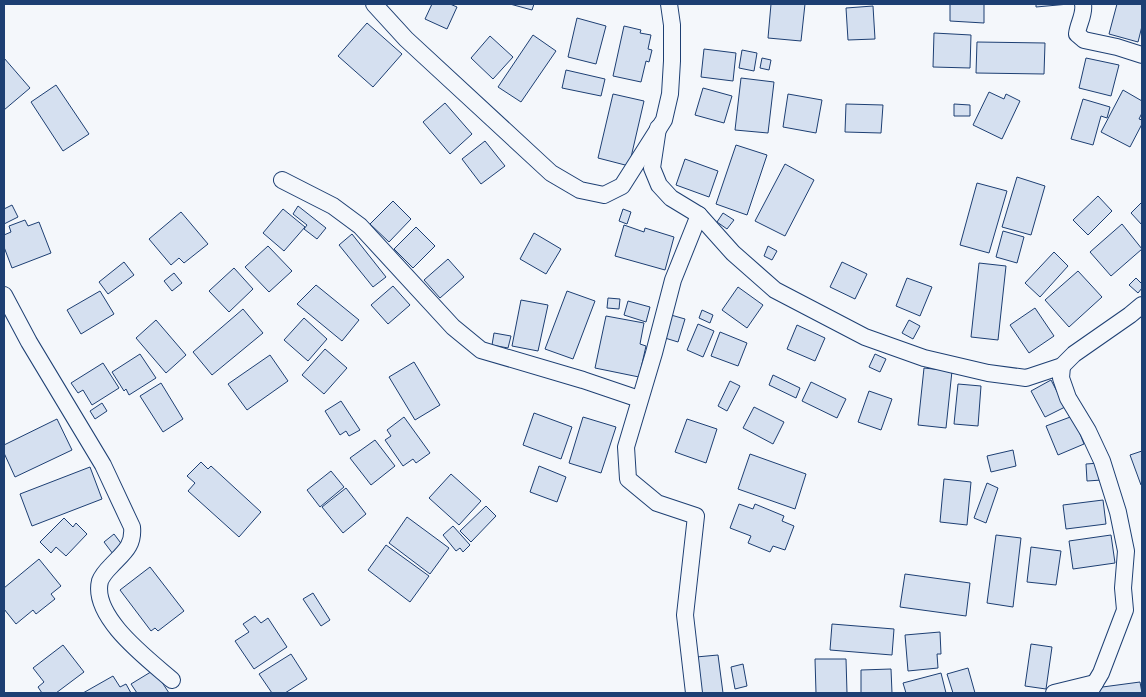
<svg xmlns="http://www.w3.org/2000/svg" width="1146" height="697" viewBox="0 0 1146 697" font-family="'Roboto Serif',serif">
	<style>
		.building { fill: #d5e0f0; stroke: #1d3f73 }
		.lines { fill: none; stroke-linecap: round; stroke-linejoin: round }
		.minor-casing { stroke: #1d3f73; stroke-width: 18 }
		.minor { stroke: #f4f7fb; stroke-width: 16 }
	</style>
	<rect width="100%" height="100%" fill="#f4f7fb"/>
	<g class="building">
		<polygon points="432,4 450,4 457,7 447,29 425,19"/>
		<polygon points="510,4 534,4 532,10"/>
		<polygon points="771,4 805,4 801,41 768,38"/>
		<polygon points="950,4 984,4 984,23 950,21"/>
		<polygon points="1036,4 1069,4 1036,7"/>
		<polygon points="1117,4 1142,4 1142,26 1138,42 1109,34"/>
		<polygon points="873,6 875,39 848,40 846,8"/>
		<polygon points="577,18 606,26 596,64 568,57"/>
		<polygon points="367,23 402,54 373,87 338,56"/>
		<polygon points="624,26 641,30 640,33 651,35 648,49 652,50 649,62 646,61 641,82 613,76"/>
		<polygon points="934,33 971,35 970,68 933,67"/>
		<polygon points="533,35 556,51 521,102 498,87"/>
		<polygon points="490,36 513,57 493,79 471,58"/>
		<polygon points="977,42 1045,43 1044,74 976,73"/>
		<polygon points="704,49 736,53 733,81 701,77"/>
		<polygon points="742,50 757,53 754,71 739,68"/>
		<polygon points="4,58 30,88 4,110"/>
		<polygon points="762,58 771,60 769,70 760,68"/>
		<polygon points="1086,58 1119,65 1111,96 1079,88"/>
		<polygon points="566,70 605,79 601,96 562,88"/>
		<polygon points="741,78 774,82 768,133 735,130"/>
		<polygon points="56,85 89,134 63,151 31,102"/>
		<polygon points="703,88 732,96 724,123 695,115"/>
		<polygon points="1123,90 1142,101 1142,113 1139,119 1142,120 1142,124 1130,147 1101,132"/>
		<polygon points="989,92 1004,99 1006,94 1020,101 1002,139 973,125"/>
		<polygon points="613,94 644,101 629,166 598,158"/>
		<polygon points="788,94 822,100 816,133 783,127"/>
		<polygon points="1083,99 1110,107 1107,118 1101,116 1093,145 1071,139"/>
		<polygon points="445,103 472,134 450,154 423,122"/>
		<polygon points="846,104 883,105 881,133 845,132"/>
		<polygon points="954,104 970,105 970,116 954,116"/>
		<polygon points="485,141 505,166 481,184 462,159"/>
		<polygon points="736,145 767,155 747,215 716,204"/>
		<polygon points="685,159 718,171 709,197 676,185"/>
		<polygon points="785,164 814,180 785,236 755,221"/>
		<polygon points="1017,177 1045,186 1031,235 1002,227"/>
		<polygon points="977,183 1007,191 989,253 960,245"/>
		<polygon points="1098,196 1112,211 1088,235 1073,220"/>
		<polygon points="393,201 411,219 389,242 370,224"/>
		<polygon points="1142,202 1142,225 1131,213"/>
		<polygon points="12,205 18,217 4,224 4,209"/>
		<polygon points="298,206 326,228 317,239 304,229 307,225 293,214"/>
		<polygon points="283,209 305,227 284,251 263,233"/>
		<polygon points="623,209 631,212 627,224 619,221"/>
		<polygon points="181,212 208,244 184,263 179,258 171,265 149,239"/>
		<polygon points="723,213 734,220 727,229 717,222"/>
		<polygon points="25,220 28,226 39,222 51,253 12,268 4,247 4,235 11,232 9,226"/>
		<polygon points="1122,224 1142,249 1111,276 1090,252"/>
		<polygon points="624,225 644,232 645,228 674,237 665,270 615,256"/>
		<polygon points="416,227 435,246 413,268 394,249"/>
		<polygon points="1003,231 1024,237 1017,263 996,257"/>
		<polygon points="534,233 561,249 546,274 520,259"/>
		<polygon points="352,234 386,277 373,287 339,245"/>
		<polygon points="268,246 292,271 269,292 245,267"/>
		<polygon points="768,246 777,251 772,260 764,256"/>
		<polygon points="1054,252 1068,266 1040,297 1025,283"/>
		<polygon points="448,259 464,277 440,298 424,280"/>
		<polygon points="124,262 134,275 108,294 99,282"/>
		<polygon points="842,262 867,274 855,299 830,287"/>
		<polygon points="979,263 1006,266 998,340 971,337"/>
		<polygon points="234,268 253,289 229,312 209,291"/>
		<polygon points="1078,271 1102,297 1069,327 1045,300"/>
		<polygon points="174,273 182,283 172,291 164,281"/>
		<polygon points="907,278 932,287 920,316 896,306"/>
		<polygon points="1136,278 1142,284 1142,288 1138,293 1129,285"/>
		<polygon points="316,285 359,320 342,341 297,304"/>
		<polygon points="393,286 410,305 388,324 371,305"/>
		<polygon points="738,287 763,305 747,328 722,310"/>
		<polygon points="100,291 114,314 81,334 67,310"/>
		<polygon points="567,291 595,301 573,359 545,349"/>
		<polygon points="608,298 620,299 619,309 607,308"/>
		<polygon points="521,300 548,305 538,351 512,346"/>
		<polygon points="628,301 650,307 646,322 624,315"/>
		<polygon points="1035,308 1054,336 1029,353 1010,325"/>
		<polygon points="243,309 263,333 212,375 193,352"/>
		<polygon points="702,310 713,315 710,323 699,318"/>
		<polygon points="671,315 685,319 678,342 665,338"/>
		<polygon points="606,316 644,323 640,344 646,346 639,377 595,368"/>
		<polygon points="304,318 327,339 308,361 284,340"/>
		<polygon points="156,320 186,355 166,373 136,338"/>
		<polygon points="909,320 920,326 913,339 902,333"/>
		<polygon points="698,324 714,331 703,357 687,350"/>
		<polygon points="797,325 825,338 815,361 787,349"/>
		<polygon points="720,332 747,343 738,366 711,356"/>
		<polygon points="494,333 511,336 508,348 492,345"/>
		<polygon points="325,349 347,368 324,394 302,375"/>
		<polygon points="140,354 156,378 129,395 126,389 124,391 112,372"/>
		<polygon points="875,354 886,359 880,372 869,367"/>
		<polygon points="270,355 288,381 247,410 228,384"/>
		<polygon points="414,362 440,405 415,420 389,377"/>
		<polygon points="103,363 119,388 92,405 83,390 78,393 71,383"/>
		<polygon points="924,368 952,371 946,428 918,425"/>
		<polygon points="773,375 800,388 796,398 769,385"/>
		<polygon points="1051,380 1065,407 1045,417 1031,391"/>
		<polygon points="730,381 740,386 727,411 718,406"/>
		<polygon points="811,382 846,399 837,418 802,401"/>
		<polygon points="161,383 183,419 163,432 140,396"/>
		<polygon points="958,384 981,386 978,426 954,424"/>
		<polygon points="869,391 892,399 881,430 858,422"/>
		<polygon points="341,401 360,430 349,436 346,431 340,435 325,411"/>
		<polygon points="102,403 107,411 95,419 90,411"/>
		<polygon points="754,407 784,422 773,444 743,428"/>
		<polygon points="534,413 572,427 561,459 523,445"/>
		<polygon points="1073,416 1084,444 1058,455 1046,426"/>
		<polygon points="404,417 430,453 416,463 413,459 403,466 385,440 391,436 387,430"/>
		<polygon points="583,417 616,427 601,473 569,463"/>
		<polygon points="57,419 72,450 15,477 4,453 4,445"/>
		<polygon points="687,419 717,429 706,463 675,452"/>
		<polygon points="375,440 395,466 371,485 350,458"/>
		<polygon points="1013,450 1016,466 991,472 987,456"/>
		<polygon points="1142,451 1142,484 1141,485 1130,455"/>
		<polygon points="750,454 806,474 795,509 738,489"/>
		<polygon points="201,462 208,469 211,466 261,512 239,537 188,491 195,483 187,476"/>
		<polygon points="1100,463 1102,480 1087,481 1086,464"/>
		<polygon points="539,466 566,477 557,502 530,492"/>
		<polygon points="90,467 102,499 32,526 20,494"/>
		<polygon points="331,471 344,487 320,507 307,490"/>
		<polygon points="451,474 481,501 459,525 429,498"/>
		<polygon points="944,479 971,482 967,525 940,522"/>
		<polygon points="987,483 998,488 986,523 974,518"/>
		<polygon points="346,488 366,514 343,533 322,507"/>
		<polygon points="1103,500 1106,524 1066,529 1063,505"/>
		<polygon points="739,504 753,509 755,504 784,516 782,521 794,526 785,550 773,546 770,552 748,543 751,536 730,528"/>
		<polygon points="486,506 496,516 471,542 460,531"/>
		<polygon points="407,517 449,548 430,574 389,543"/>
		<polygon points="64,518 73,527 76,523 87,534 66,556 56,547 51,553 40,542"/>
		<polygon points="453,526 470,545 463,552 460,548 456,551 443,535"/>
		<polygon points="114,534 123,546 113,554 104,542"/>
		<polygon points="996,535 1021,538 1013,607 987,603"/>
		<polygon points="1111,535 1115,563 1073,569 1069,541"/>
		<polygon points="386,545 429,576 410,602 368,570"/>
		<polygon points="1031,547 1061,551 1056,585 1027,582"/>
		<polygon points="39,559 61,586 51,594 55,599 36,614 33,610 16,624 4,609 4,588"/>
		<polygon points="150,567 184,611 158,631 155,628 151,631 120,590"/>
		<polygon points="905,574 970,583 966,616 900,607"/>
		<polygon points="313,593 330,620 321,626 303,599"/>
		<polygon points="255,616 261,623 268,618 287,647 254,669 235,641 249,632 243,624"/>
		<polygon points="832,624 894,629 892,655 830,650"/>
		<polygon points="940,632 941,654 937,654 938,668 908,671 905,635"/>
		<polygon points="1031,644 1052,647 1046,689 1025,686"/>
		<polygon points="63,645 84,672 56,693 42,693 38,687 44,682 33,668"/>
		<polygon points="291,654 307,679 285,693 272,693 259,674"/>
		<polygon points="718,655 723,693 701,693 696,657"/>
		<polygon points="815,659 846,659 847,693 816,693"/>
		<polygon points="743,664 747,686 735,689 731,667"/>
		<polygon points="968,668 975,693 953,693 947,674"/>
		<polygon points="891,669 892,693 861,693 861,670"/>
		<polygon points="154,670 169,693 137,693 131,684"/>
		<polygon points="941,673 946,693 906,693 903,683"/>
		<polygon points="113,676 120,687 126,684 131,693 83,693"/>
		<polygon points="1140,682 1142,693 1096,693 1095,688"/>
	</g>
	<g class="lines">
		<defs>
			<g id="minor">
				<polyline points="374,4 406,39 551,173 580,190 604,195 622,186 664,120 670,94 672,61 672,25 669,4"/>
				<path d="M 1083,4 C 1085,14 1078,24 1077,34 L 1084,40 L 1117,47 L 1142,55"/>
				<polyline points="658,128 652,168 659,185 671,198 699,215 733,253 775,290 865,337 924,358 988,373 1026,378 1062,366 1074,354 1130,315 1142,305"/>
				<polyline points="282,180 333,206 360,226 453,327 481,350 583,380 639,399"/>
				<path d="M 4,295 L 29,342 L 103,465 L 132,527 C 134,546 123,553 111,566 C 107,570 102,576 100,581 C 91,617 148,659 172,680"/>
				<polyline points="1062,366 1061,378 1068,398 1088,431 1102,461 1118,512 1126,551 1123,588 1125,610 1101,673 1089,693"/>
				<polyline points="694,693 685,615 696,516 657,503 628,479 626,447 654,353 673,280 699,215"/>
				<polyline points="1054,693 1095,683"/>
			</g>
		</defs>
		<use href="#minor" class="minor-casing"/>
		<use href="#minor" class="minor"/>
	</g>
	<rect width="1146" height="697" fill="none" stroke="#1d3f73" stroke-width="10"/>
</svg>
